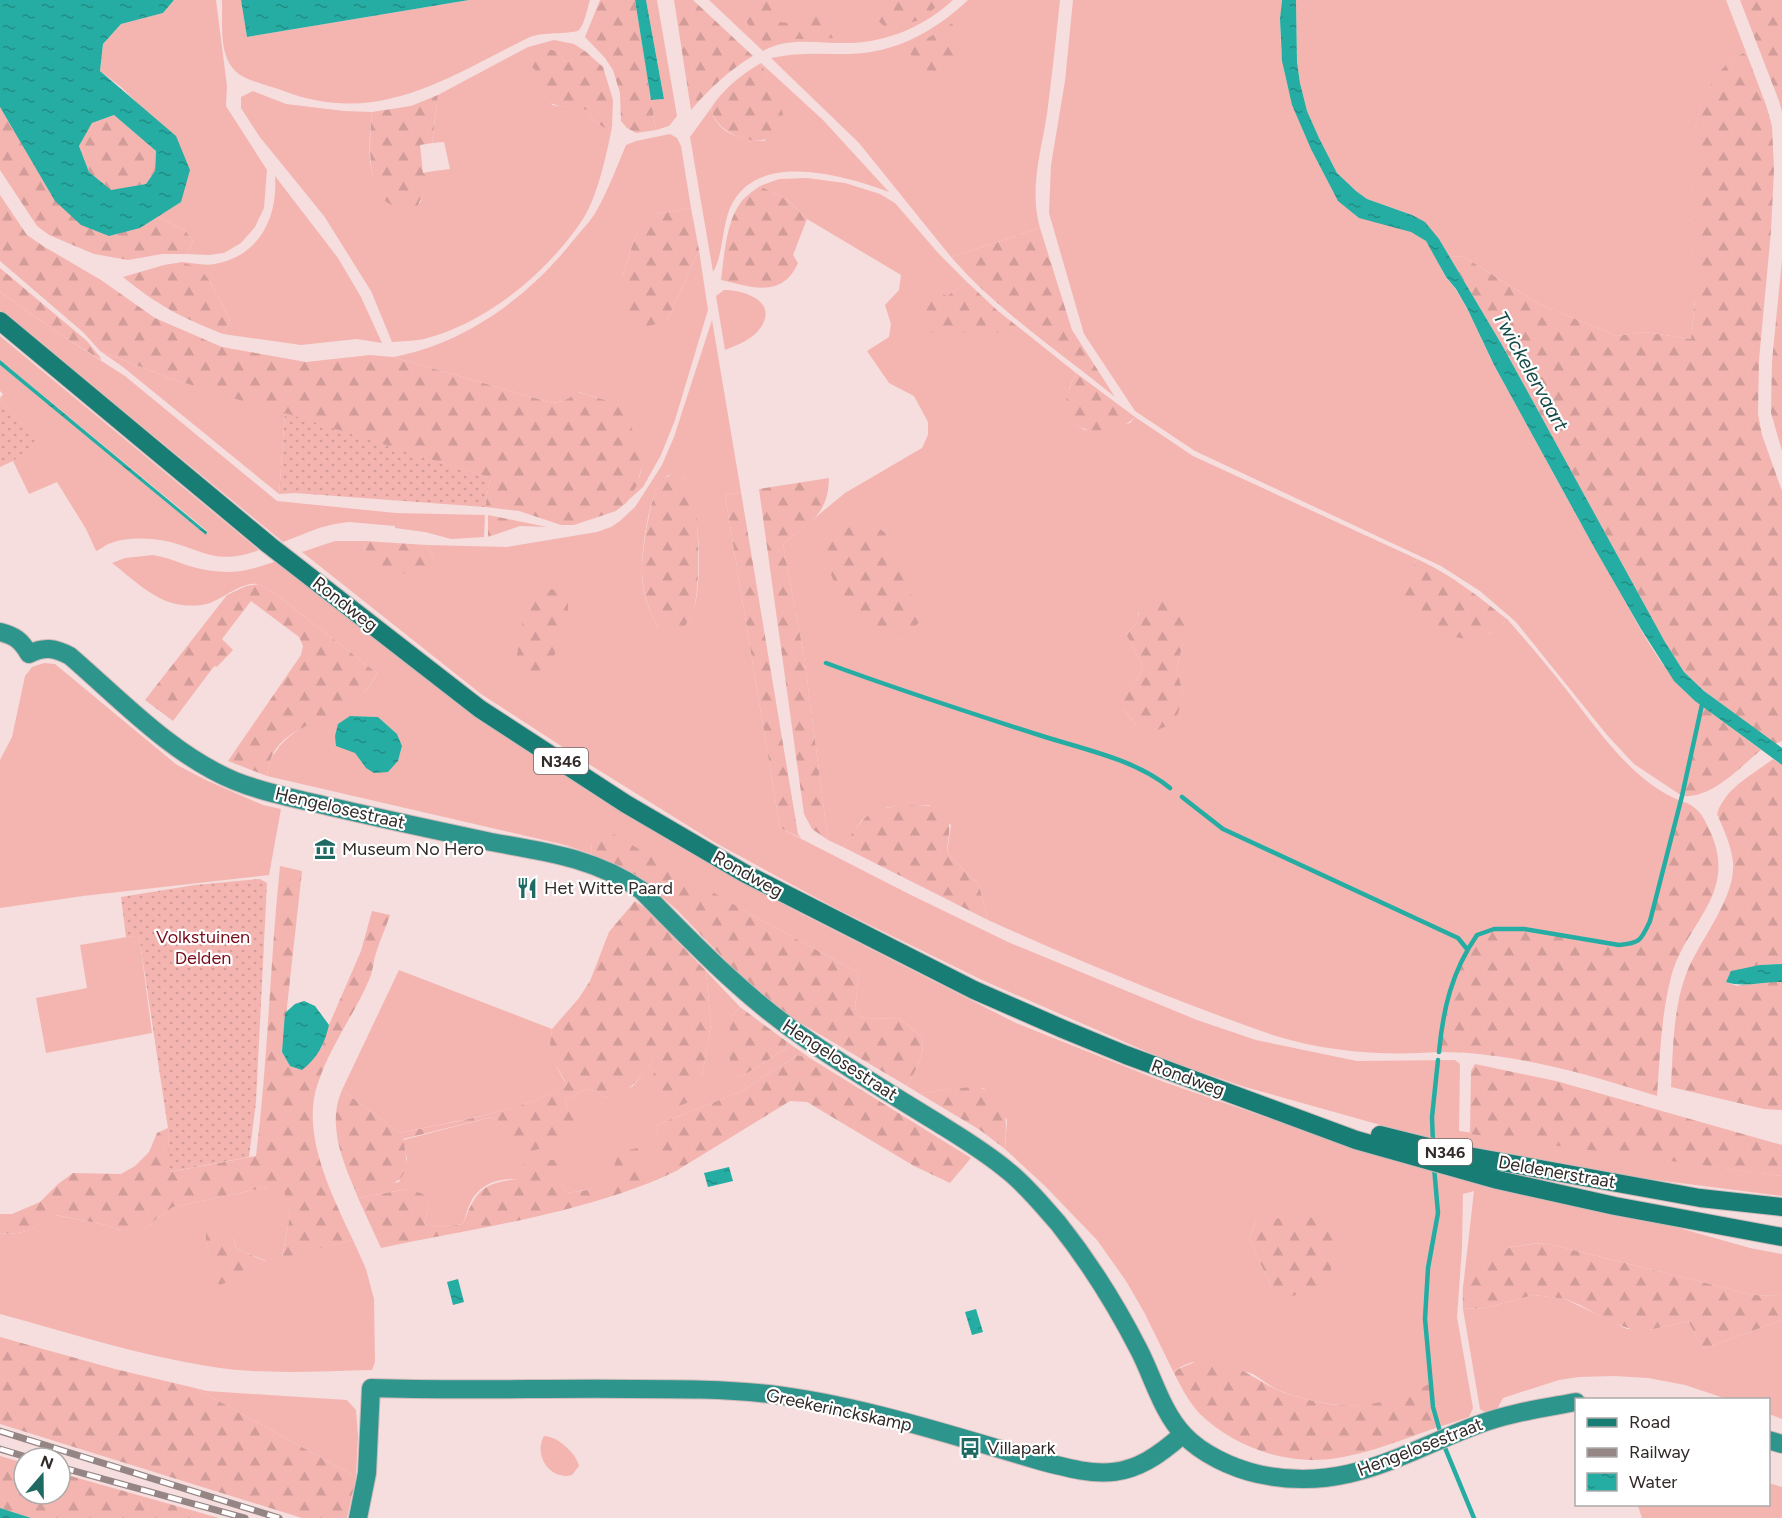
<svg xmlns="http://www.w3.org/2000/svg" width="1782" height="1518" viewBox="0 0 1782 1518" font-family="Figtree,sans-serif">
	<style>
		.grass { fill: #f4b5b1; fill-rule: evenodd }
		.forest { fill: url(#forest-firs) }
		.garden { fill: url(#garden-dots) }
		.water { fill: url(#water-ripples); fill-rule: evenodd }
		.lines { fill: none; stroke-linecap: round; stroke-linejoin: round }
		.stream { stroke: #25ada3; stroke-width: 4.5 }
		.secondary-casing { stroke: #cebab9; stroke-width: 20 }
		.primary-casing { stroke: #cebab9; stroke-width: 20 }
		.secondary { stroke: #2e958d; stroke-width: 18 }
		.primary { stroke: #187d75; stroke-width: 18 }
		.rail-casing { stroke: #958584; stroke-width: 7 }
		.rail { stroke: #fff; stroke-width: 4.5; stroke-dasharray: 14; stroke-linecap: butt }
		.labels { text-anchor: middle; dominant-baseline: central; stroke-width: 4.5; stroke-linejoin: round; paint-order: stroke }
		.shield { fill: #fff; stroke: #706a69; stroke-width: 1.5 }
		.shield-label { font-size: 16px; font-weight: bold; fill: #322a29 }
		.street-label { font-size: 18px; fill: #322a29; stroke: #fff }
		.poi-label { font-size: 18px; fill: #322a29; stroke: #fff; text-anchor: start }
		.park-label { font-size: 18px; fill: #790c1a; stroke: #fff }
		.water-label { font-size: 20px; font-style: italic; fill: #154b47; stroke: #fff }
	</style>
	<defs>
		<pattern id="forest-firs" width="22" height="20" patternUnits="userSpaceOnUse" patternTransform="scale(1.5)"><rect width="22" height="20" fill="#f4b5b1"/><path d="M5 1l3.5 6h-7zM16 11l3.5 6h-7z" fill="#d29c98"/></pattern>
		<pattern id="garden-dots" width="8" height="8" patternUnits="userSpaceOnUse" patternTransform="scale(1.5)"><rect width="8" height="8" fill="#f4b5b1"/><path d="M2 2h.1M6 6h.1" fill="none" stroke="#d29c98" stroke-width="1.8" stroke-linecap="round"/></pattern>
		<pattern id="water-ripples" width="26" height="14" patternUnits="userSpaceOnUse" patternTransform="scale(1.5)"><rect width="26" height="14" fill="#25ada3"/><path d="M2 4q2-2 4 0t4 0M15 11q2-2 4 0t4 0" fill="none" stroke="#218d85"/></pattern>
	</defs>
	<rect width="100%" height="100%" fill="#f5dedd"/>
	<g class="grass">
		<polygon points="174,0 216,0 227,86 226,106 267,170 264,208 255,227 241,243 224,253 209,255 187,254 193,241 184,229 156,217 181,202 148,114 121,87 100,71 103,44 121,24 163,13"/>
		<path d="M 222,0 L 241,0 L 247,37 L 469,0 L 590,0 C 587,9 585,23 579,30 C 576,34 541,32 530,37 C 446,78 378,128 281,90 C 268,86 253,82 242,76 C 217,61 223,25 222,0 Z"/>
		<polygon points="646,0 657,0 677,116 669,126 656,130 651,100 664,99"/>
		<path d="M 709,0 L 953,0 C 925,26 888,42 849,43 C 821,44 788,36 763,51 Z"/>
		<path d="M 968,0 L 1060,0 C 1056,38 1052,76 1047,114 C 1041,152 1029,190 1040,228 L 951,257 L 859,143 L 771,58 C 797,52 822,54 849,54 C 896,53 935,31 968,0 Z"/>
		<path d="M 1073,0 L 1282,0 C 1273,79 1302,130 1336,197 C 1344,211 1410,227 1425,240 C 1434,249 1439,265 1445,276 C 1448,281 1453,285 1456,290 C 1472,314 1482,342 1495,367 C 1536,441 1576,516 1618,589 C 1642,631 1664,677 1702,706 L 1682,796 L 1634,764 L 1607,735 L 1516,622 L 1480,591 L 1441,566 L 1195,451 L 1135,411 L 1084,334 L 1049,213 L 1051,165 L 1065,81 Z"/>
		<path d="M 1296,0 L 1726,0 L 1746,52 C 1717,63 1700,102 1695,130 L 1695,300 L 1691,339 L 1645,332 L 1617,336 L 1539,304 L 1464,257 L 1449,256 L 1439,239 L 1412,215 L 1367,199 L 1356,191 L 1337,173 L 1319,138 L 1307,112 L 1300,83 L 1297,62 Z"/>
		<path d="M 554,40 L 574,44 L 585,51 L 579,53 L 576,62 L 566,62 L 558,52 L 537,72 L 552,105 L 587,110 L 594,121 L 606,129 L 612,127 C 607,153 597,198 583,219 C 548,272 487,323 424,339 C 414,341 403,341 392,342 L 371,291 L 324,216 L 259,136 L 241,108 L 241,97 L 253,91 L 286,104 L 344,111 L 372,112 C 369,143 364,182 391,204 L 420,203 L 425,187 L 434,171 L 450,169 L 444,142 L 432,143 L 438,95 L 528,47 Z"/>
		<path d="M 761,63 L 823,120 L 889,192 C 846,176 762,151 733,202 C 721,223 724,255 713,272 L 690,137 L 711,108 C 716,134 742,140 765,141 L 780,105 Z"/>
		<path d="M 670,134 L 677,138 L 681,146 L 691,208 L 656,214 L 637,231 L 622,277 L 667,321 L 699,250 L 708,310 L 675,420 L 661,455 L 643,487 L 624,504 C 659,461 634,439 609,401 L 578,392 C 569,399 563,402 552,403 L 393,357 C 466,344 531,295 576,237 C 584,228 593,218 598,208 C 609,188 617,166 626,145 L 636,141 Z"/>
		<path d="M 275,176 L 338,258 L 361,297 L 382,343 L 357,339 L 301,345 L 223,334 L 230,320 L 209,280 L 182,262 C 192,263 205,266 215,264 C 259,256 278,218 275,176 Z"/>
		<path d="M 807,178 L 845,183 L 880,194 L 895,203 L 939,254 L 967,282 L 947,296 L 922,333 L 1026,333 L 1076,373 L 1069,389 L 1068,414 L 1076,425 L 1085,430 L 1130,423 L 1135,417 L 1193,456 L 1417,559 L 1402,589 L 1489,634 L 1508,620 C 1528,643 1547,665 1565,688 C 1596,727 1633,783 1681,801 L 1650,921 C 1641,940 1641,943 1619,945 L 1524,929 L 1467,949 C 1450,983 1442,1015 1439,1052 C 1385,1056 1328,1052 1276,1036 C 1237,1023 1199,1008 1160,993 C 1102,970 1045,946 988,920 L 979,885 L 947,853 L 951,825 L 929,805 L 888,807 L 862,820 L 843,847 L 828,840 L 804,656 L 783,544 L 845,493 L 922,448 L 928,435 L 928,422 L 914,396 L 889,383 L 867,351 L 889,337 L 891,324 L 885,305 L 899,290 L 901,275 L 807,219 L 789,201 L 760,186 L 779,179 ZM 1138,612 L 1183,642 L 1177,669 L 1183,693 L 1137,727 L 1124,709 L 1125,689 L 1137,680 L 1143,667 L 1126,634 L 1138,622 Z"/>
		<path d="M 724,290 C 744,290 778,301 761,327 C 754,339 737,345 725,350 L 716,296 Z"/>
		<polygon points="0,292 64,337 125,376 277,501 396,513 485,515 484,537 451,539 425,532 395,528 395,526 349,522 335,524 319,528 283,542 0,310"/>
		<path d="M 712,320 L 741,492 L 725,495 L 780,828 L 909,894 L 1008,942 L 1197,1020 L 1256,1040 L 1357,1061 L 1455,1060 L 1460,1064 L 1459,1131 L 1782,1176 L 1782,1196 L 1593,1172 L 1459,1147 L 1245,1087 L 1166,1060 L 982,980 L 835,908 L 714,842 L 592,766 L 481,694 L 302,552 L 335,541 L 365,541 L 364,555 L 435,561 L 427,545 L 507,547 L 597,532 L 611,527 L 620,521 L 635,507 L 662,465 L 674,437 ZM 668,475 L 683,478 C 701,500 703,585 693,611 C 691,617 687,623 684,628 L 658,628 C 649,611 642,593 642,574 C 641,553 648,504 658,486 C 660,482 665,478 668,475 Z"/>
		<path d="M 0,336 L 259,550 C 210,569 197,543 152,539 C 139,538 124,538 111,543 C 105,545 103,548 96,551 L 86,529 L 57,482 L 29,494 L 13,461 L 37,443 L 0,398 L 3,394 L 0,391 L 0,365 L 205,534 L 207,531 L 0,360 Z"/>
		<polygon points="100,351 172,379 285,413 279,494 123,367"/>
		<path d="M 153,555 C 167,557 179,563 193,567 C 227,576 247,572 279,560 L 458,702 L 512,741 L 697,856 L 798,912 L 1016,1023 L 1164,1082 L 1274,1120 L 1347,1142 L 1658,1222 L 1750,1248 L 1782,1254 L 1782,1296 L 1754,1295 L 1545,1243 C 1513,1245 1483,1250 1464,1279 L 1474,1191 L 1463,1194 L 1462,1248 L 1457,1317 L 1473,1408 L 1469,1417 L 1439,1427 L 1430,1384 C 1376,1412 1337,1411 1280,1391 C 1270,1387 1262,1379 1253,1374 C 1246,1371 1200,1361 1194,1362 C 1187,1363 1179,1368 1173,1371 L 1144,1312 L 1126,1281 L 1097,1240 L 1045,1186 L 1005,1149 L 1007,1120 L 984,1088 L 941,1090 L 920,1094 L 907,1086 C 915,1071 926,1055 922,1037 L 899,1018 L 867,1019 L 859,1016 L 855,1008 L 859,973 L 745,911 L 592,842 L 591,854 L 565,845 L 267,776 C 268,771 269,764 271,758 C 273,754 277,751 279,747 C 309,711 355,720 377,673 L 273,592 C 270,590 265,587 261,585 C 244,579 225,598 210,603 C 201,606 191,606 182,605 C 155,602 133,579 112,563 L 125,558 ZM 350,716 L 378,717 L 397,734 L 402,746 L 398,761 L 388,772 L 366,768 L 355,753 ZM 1256,1220 L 1268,1220 L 1271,1286 L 1249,1239 Z"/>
		<polygon points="44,663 55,664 177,765 208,781 263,805 281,809 269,875 83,896 0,908 0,760 12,737 25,676 32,667"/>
		<polygon points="139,935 152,1033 46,1053 36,998 87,988 80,945"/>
		<path d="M 399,970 L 552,1029 C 549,1051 555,1067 567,1085 C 523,1112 452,1121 400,1133 L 342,1090 Z"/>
		<path d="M 706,971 L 740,1007 L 731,1017 L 739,1078 L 787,1048 L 786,1041 L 810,1058 L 797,1055 L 742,1091 L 657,1125 L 660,1168 L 640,1168 L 611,1177 L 598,1188 L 567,1193 L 561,1185 C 534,1181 497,1170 476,1194 C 469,1201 466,1216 463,1224 L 439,1227 L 424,1224 L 429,1206 L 407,1189 L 358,1198 L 355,1190 L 399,1182 L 407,1159 L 403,1140 L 492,1117 L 513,1130 L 568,1110 L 565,1100 L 587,1089 L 595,1091 L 606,1098 L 633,1086 L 652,1063 L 702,1076 L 711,1024 Z"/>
		<path d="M 268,1187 L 284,1187 L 290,1216 L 282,1257 L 353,1240 L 366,1269 L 374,1299 L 375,1362 L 372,1370 C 319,1371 265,1375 213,1367 C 141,1356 70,1333 0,1314 L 0,1233 C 24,1236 36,1228 55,1215 L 106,1225 L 122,1231 L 147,1228 L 156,1219 L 173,1207 ZM 234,1239 L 236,1248 L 266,1261 L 245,1267 L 212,1261 L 206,1243 Z"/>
		<polygon points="1534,1295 1565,1299 1627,1329 1649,1330 1688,1321 1703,1349 1782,1320 1782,1419 1769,1414 1768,1400 1727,1399 1685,1385 1648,1378 1614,1376 1579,1377 1559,1380 1503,1398 1496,1411 1488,1414 1480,1409 1463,1309 1484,1308"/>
		<polygon points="195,1388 207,1391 347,1400 356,1410 358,1436 356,1477"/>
		<path d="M 544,1436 C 557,1436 576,1453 579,1466 L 572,1475 C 550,1481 533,1455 544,1436 Z"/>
		<polygon points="1769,1483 1782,1487 1782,1518 1642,1518 1638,1506 1768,1504"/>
	</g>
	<g class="forest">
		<polygon points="600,0 635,0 656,130 636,133 627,128 621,121 620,93 613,70 605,58 585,37"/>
		<path d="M 674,0 L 693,0 L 753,56 C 729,70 709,89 691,110 Z"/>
		<polygon points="744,0 774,0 778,22 792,23 817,5 833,38 796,39 764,47 739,11"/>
		<polygon points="876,0 943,0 923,19 887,29 871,14"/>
		<polygon points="1740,0 1782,0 1782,112 1779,101"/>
		<polygon points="956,21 960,69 943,79 918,66 908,50"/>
		<path d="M 545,48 L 558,52 L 566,62 L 576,61 L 579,53 L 585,51 L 603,67 L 613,100 L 612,127 L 606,129 L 594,121 L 587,110 C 564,108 525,104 537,72 L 528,63 L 530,53 Z"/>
		<path d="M 1746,52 L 1766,105 L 1772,126 L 1774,170 L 1771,231 L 1759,360 L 1758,414 L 1762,435 L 1782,491 L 1782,741 L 1775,744 L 1704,691 L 1684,672 L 1665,642 L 1502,345 L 1449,256 L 1464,257 L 1539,304 L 1617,336 L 1645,332 L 1691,339 L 1695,300 L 1695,130 C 1700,102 1716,63 1746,52 Z"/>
		<path d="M 761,63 C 768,80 780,98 783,115 C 789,154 718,145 711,108 C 724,88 741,75 761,63 Z"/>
		<path d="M 438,95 L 432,143 L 420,145 L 423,173 L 434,171 L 417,207 C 363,219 369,145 372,112 L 411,106 Z"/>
		<polygon points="0,107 20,140 140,228 156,217 184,229 193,241 187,254 162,254 128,260 94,254 49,235 37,226 0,170"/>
		<polygon points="114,115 156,151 155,171 146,184 111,191 89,172 79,146 92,123"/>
		<path d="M 760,186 L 789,201 L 807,219 L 793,255 L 798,263 C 782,299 751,287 721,280 C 724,257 726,224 739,205 C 744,197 753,191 760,186 Z"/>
		<path d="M 0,195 L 27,235 L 43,246 L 101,280 L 155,318 L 222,347 L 306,362 L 370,355 L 393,357 L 552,403 C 563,402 569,399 577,392 L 609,401 L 620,408 L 628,420 L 640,447 L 642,465 L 637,485 L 627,502 L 616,511 L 574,525 L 561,525 L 519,511 L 485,507 L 490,478 L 172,379 L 100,351 L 84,333 L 0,261 Z"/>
		<polygon points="691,208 699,250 667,321 645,327 624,314 622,277 637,231 645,222 656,214"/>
		<path d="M 1040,228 L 1072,330 L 1115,397 C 1059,351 998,311 951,257 Z"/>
		<polygon points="1782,260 1782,451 1771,413 1772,361"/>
		<path d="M 182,262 L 200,269 L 209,280 L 230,320 L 223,334 C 182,318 157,305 123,277 L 164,265 Z"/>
		<polygon points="0,268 87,341 100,357 101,360 64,337 0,292"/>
		<polygon points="967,282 998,311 1026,333 922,333 918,314 939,292 947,296"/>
		<path d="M 1076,373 L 1135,417 C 1118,435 1066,439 1066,405 C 1066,394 1072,383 1076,373 Z"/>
		<path d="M 676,474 C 682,477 687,481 690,486 C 700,506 701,590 693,612 C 691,617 687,623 684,628 L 672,632 L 658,628 C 649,611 643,594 642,574 C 641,557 650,495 660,482 C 665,477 669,475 676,474 Z"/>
		<path d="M 829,478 C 828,517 809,521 783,544 L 804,656 L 828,840 L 812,829 L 804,814 L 759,489 Z"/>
		<polygon points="741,492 798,834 801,838 780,828 725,495"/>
		<polygon points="488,515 547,527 520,526 488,537"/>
		<path d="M 874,524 L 885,533 L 921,619 C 915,630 906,632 894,633 C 886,634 874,635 867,632 C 850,625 825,565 823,547 C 835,528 852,525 874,524 Z"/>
		<polygon points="365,541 427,545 435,561 429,578 381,569 364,555"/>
		<path d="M 1417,559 C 1452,575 1479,597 1508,620 C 1498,628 1485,639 1471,639 C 1447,639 1397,619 1402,589 C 1404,579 1413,568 1417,559 Z"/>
		<path d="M 260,584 L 273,592 L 377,673 C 369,689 358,701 343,710 C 318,723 283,729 271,758 C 269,764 268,771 267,776 L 228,761 L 301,655 L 303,646 L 299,637 L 251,601 L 222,639 L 233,650 L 217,667 L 215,666 L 212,669 L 173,721 L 145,700 L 227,595 L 246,586 Z"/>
		<polygon points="552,589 568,599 568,625 556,652 538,684 515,667 524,614 538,595"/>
		<path d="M 1159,597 L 1171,599 L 1185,618 L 1183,642 L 1177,669 L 1183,693 L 1178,714 L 1167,726 L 1155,731 L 1137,727 L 1124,709 L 1124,689 L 1137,680 L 1143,667 L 1126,634 L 1138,622 C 1138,604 1144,604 1159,597 Z"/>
		<path d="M 1702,706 L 1761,750 C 1740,767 1712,799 1682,796 Z"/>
		<path d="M 1773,759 L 1782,765 L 1782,964 L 1760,965 L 1726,982 L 1737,986 L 1762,982 L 1782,982 L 1782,1110 L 1764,1109 L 1671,1087 C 1673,1051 1673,1011 1685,977 C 1697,942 1736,900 1733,862 C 1731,845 1724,830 1717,814 C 1725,788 1752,775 1773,759 Z"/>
		<path d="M 1681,801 C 1696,805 1703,815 1709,829 C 1740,894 1686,921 1671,977 C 1661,1016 1660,1056 1657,1096 C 1586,1074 1513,1052 1439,1052 C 1443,1009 1452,971 1477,935 L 1494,929 L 1524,929 L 1619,945 C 1641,943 1641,940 1650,921 Z"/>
		<path d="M 911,805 C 918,806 924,805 931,806 C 957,808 948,836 947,853 L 979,885 L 988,920 L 843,847 C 867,813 868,808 911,805 Z"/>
		<path d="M 603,828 L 745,911 L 859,973 L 855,1008 L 859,1016 L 867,1019 L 899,1018 L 922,1037 C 926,1055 915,1071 907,1086 L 787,1015 L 751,987 L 677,910 L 649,886 L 631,873 L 591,854 L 592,842 Z"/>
		<path d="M 280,866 L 302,871 L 282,1052 L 290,1066 L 321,1049 L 329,1025 L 361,951 L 372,911 L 390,915 C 386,927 380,940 376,953 C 373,962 373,972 369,980 C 354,1015 330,1046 318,1083 C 300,1133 332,1195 353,1240 L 282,1258 L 290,1216 L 283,1187 L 268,1187 L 173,1207 L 156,1219 L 147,1228 L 137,1230 L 122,1231 L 106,1225 L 56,1215 C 36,1228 24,1236 0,1233 L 0,1214 L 12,1214 L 40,1202 L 58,1184 L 73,1173 L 121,1174 L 135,1166 L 149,1152 L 157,1133 L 168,1128 L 170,1172 L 256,1156 C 268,1060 270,962 280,866 Z"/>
		<path d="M 635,901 L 646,909 L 706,971 L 711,1024 L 702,1076 L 687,1103 L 670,1109 L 655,1093 L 650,1081 L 658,1066 L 652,1063 C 636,1083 631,1090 606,1098 L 595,1091 L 587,1089 L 565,1100 L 568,1110 L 577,1118 L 579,1136 L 520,1155 L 507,1150 L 512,1130 L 492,1117 L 403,1139 C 404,1145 406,1152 406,1158 C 408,1190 379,1186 355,1190 C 342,1160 327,1123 342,1090 L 400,1133 C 450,1122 525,1111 567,1085 L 552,1058 L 550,1045 L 552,1029 L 579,998 L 590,981 L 609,932 Z"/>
		<polygon points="740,1007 786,1041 787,1048 739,1078 730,1062 729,1036 731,1017"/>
		<path d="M 797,1055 L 810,1058 L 971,1158 L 950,1183 L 914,1166 L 807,1102 L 790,1101 L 676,1171 C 589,1213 475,1228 381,1248 L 358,1198 L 408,1189 L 423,1194 L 429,1206 L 424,1224 L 439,1227 L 463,1224 C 476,1192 480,1183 517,1179 L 524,1163 C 541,1160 554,1157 571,1164 L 561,1185 L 567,1193 C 604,1188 607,1188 619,1152 L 638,1148 L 640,1168 L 659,1167 L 657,1125 L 742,1091 Z"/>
		<polygon points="1475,1064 1556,1081 1782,1145 1782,1176 1470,1134 1471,1071"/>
		<path d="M 972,1087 C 1010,1089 1007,1120 1005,1149 L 980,1130 L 920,1094 L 941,1090 Z"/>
		<polygon points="1299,1217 1318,1218 1340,1235 1337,1254 1327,1280 1311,1291 1292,1296 1271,1286 1249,1239 1256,1220"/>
		<path d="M 212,1226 C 228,1227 233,1233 236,1248 L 267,1262 L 245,1267 L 238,1279 L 219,1285 L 206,1243 L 206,1232 Z"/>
		<path d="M 1545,1243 L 1754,1295 L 1782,1296 L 1782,1320 L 1703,1349 L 1688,1321 L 1649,1330 L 1636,1331 L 1608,1321 L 1580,1305 L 1565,1299 L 1534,1295 L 1484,1308 L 1463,1309 C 1463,1300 1462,1289 1464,1280 C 1471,1250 1520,1245 1545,1243 Z"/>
		<polygon points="0,1337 115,1369 195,1388 356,1477 347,1518 302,1518 0,1424"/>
		<path d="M 1213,1359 C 1237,1365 1254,1378 1275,1389 C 1283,1393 1293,1395 1302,1398 C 1349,1412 1387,1406 1431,1383 L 1433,1407 L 1439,1427 C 1397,1441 1353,1461 1309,1460 C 1269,1459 1228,1441 1200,1414 C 1189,1403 1180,1385 1173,1371 L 1195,1362 Z"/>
		<polygon points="0,1456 24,1463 24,1494 60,1494 60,1473 219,1518 31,1518 0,1508"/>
	</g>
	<g class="garden">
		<polygon points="0,398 38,443 13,461 0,467"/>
		<polygon points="285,413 490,478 485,507 295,493 279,494"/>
		<polygon points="260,879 267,883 256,1102 249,1157 169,1172 168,1128 139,936 126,937 121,897 195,885"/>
	</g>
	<g class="water">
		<path d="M 0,0 L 174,0 L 163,13 L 121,24 L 103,44 L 100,71 L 176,136 L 190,170 L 181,202 L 140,228 L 109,236 L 81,225 L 55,201 L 0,107 ZM 114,115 L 156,151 L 155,171 L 146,184 L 111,190 L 89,172 L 79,146 L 92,123 Z"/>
		<polygon points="241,0 469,0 247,37"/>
		<polygon points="635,0 646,0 664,99 651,100"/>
		<polygon points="1282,0 1296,0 1297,62 1300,83 1307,111 1319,138 1337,173 1356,191 1367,199 1412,215 1425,222 1439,239 1502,345 1665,642 1684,672 1704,691 1782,748 1782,765 1695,701 1674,681 1641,629 1595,549 1494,365 1467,308 1456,289 1446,277 1426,241 1411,232 1359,218 1338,201 1311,149 1292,105 1282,61 1280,19"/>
		<polygon points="0,360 207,532 206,535 0,365"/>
		<polygon points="350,716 378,717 397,734 402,746 398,761 388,772 374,773 366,768 355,753 336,746 335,736 338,724"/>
		<path d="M 1782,964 L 1782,982 C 1762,981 1745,988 1726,982 L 1731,971 L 1760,965 Z"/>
		<path d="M 304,1001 L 315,1006 L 329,1025 C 324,1045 318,1057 302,1070 L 290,1066 L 282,1052 L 285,1013 L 295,1004 Z"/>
		<polygon points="729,1167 733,1181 708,1187 704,1173"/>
		<polygon points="458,1279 464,1302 453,1305 447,1282"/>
		<polygon points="976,1309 983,1332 972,1335 965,1312"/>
		<polygon points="0,1508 31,1518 0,1518"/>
	</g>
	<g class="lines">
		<g class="stream">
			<path d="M 826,663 C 896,689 967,712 1039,735 C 1082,749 1135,759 1170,788"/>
			<polyline points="1182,797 1223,829 1458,938 1467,949"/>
			<path d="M 1439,1052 C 1443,1009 1452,971 1477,935 L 1494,929 L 1524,929 L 1619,945 C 1641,943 1641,940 1650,921 L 1682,796 L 1703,700"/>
			<polyline points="1433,1143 1432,1117 1438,1060"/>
			<polyline points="1434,1167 1438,1213 1428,1268 1425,1319 1433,1407 1441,1435"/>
			<polyline points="1443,1443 1474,1518"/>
		</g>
		<defs>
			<g id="secondary">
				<path d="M 0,632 C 15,636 21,640 29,654 C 44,646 55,648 70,656 C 121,700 172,755 235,781 C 267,794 303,800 336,808 C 388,820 439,831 491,842 C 546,852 595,858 641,890 C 693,943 744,997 806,1039 C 849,1069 894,1096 938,1123 C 962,1138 987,1153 1008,1171 C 1027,1186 1042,1205 1058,1223 C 1089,1262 1116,1305 1139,1350 C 1153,1377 1162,1412 1184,1435 C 1202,1454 1232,1468 1258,1474 C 1345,1493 1400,1454 1477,1425 C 1508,1413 1544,1408 1576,1402"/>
				<polyline points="1768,1440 1782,1444"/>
				<path d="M 358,1518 L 367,1473 L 371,1388 C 458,1391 546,1388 633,1389 C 679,1389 724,1389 769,1394 C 860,1405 950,1435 1037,1460 C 1103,1478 1130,1482 1183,1434"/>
			</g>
			<g id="primary">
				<polyline points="0,321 269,545 480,709 626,804 744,873 974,990 1063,1029 1126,1055 1356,1140 1498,1180 1615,1206 1782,1237"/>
				<polyline points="1380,1135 1452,1153 1700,1198 1782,1207"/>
			</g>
		</defs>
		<use href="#secondary" class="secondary-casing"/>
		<use href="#primary" class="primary-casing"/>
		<use href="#secondary" class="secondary"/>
		<use href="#primary" class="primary"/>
		<defs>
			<g id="rail">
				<polyline points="0,1431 279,1518"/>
				<polyline points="0,1449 30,1458"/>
				<polyline points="60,1467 245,1518"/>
			</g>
		</defs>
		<use href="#rail" class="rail-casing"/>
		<use href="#rail" class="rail"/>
	</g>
	<defs>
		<symbol id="museum-bare" viewBox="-9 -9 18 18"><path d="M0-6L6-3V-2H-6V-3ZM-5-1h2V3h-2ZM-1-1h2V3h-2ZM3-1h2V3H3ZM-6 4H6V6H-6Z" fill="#1f6963" stroke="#fff" stroke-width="2.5" paint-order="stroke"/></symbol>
		<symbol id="restaurant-bare" viewBox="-9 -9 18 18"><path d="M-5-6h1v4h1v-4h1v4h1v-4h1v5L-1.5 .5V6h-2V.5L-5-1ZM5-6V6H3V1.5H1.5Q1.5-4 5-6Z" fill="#1f6963" stroke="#fff" stroke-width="2.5" paint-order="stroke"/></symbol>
		<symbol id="bus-bare" viewBox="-9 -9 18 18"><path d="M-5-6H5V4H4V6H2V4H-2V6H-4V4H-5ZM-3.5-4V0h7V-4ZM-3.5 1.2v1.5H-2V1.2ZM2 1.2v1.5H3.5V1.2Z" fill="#1f6963" stroke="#fff" stroke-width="2.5" paint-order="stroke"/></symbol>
	</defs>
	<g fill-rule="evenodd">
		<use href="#museum-bare" x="310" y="834" width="30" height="30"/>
		<use href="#restaurant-bare" x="512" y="873" width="30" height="30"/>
		<use href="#bus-bare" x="955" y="1433" width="30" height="30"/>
	</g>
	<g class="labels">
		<g class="shield">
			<rect x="534" y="748" width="54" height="26" rx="4.5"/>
			<rect x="1418" y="1139" width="54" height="26" rx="4.5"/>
		</g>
		<g class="shield-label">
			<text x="561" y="761">N346</text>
			<text x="1445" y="1152">N346</text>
		</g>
		<g class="street-label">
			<text transform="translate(345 604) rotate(38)">Rondweg</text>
			<text transform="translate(340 808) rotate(13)">Hengelosestraat</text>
			<text transform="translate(748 874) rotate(29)">Rondweg</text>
			<text transform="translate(840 1060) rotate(33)">Hengelosestraat</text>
			<text transform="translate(1188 1078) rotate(20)">Rondweg</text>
			<text transform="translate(1557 1172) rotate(10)">Deldenerstraat</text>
			<text transform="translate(839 1410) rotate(12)">Greekerinckskamp</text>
			<text transform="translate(1420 1447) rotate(-21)">Hengelosestraat</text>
		</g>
		<g class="poi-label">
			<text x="342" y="849">Museum No Hero</text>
			<text x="544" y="888">Het Witte Paard</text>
			<text x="987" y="1448">Villapark</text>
		</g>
		<g class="park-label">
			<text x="203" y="937">Volkstuinen<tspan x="203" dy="21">Delden</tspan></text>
		</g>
		<g class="water-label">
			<text transform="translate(1531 371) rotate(61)">Twickelervaart</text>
		</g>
	</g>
	<rect x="1575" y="1398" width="195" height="108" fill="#ffffff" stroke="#adaaa9" stroke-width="1.5"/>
	<rect x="1587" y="1418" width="30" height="9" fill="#187d75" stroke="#adaaa9" stroke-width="1.5"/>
	<text x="1629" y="1428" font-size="18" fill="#322a29">Road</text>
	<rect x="1587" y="1448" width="30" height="9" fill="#958584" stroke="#adaaa9" stroke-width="1.5"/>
	<text x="1629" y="1458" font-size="18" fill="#322a29">Railway</text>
	<rect x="1587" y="1473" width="30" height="18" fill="url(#water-ripples)" stroke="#adaaa9" stroke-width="1.5"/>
	<text x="1629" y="1488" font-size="18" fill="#322a29">Water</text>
	<g transform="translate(42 1476) rotate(20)"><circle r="28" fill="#ffffff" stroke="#adaaa9" stroke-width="1.5"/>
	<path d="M0-4.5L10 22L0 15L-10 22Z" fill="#1f6963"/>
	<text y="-9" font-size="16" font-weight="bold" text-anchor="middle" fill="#322a29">N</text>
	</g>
</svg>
